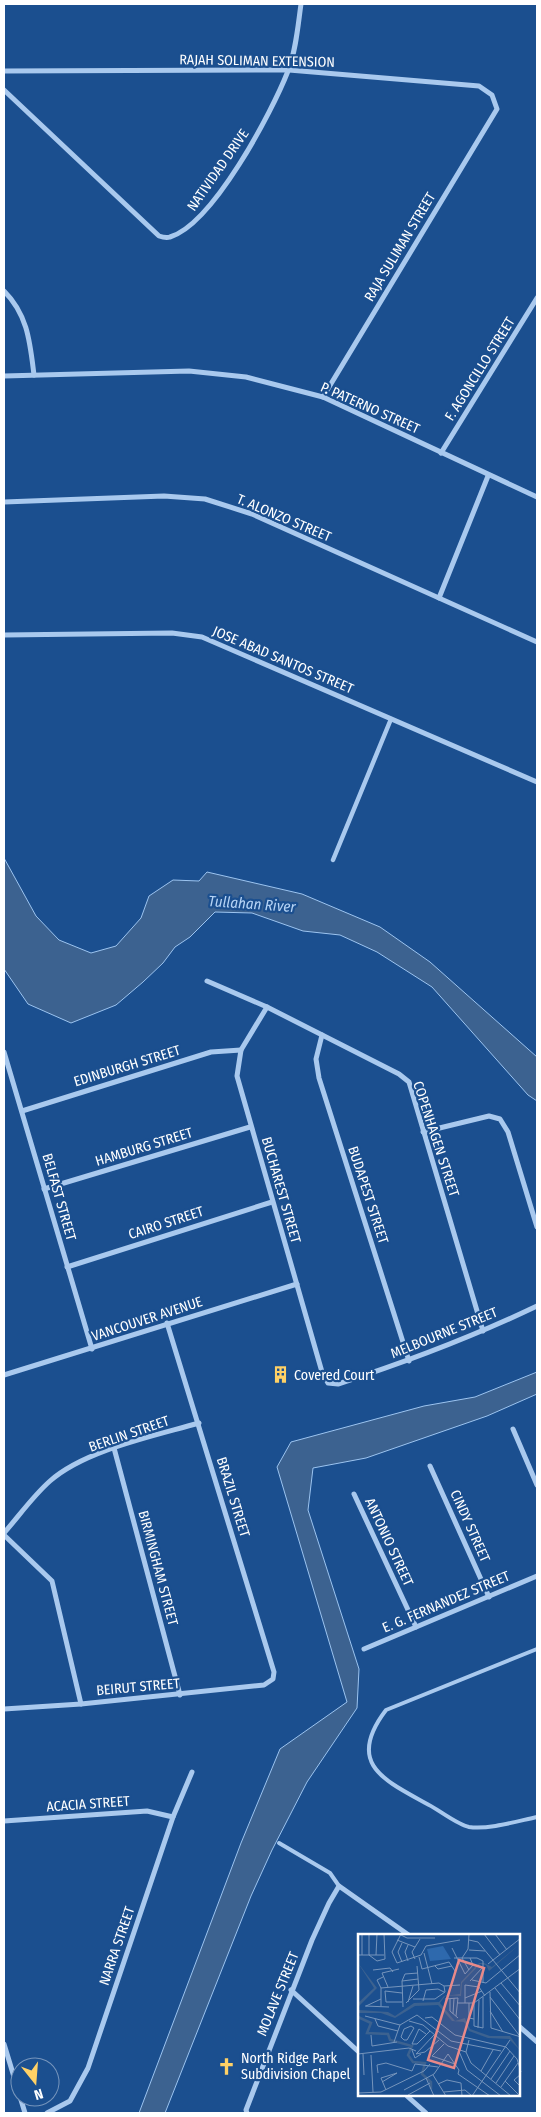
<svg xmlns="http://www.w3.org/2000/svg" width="541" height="2117" viewBox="0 0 541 2117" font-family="'Fira Sans Condensed',sans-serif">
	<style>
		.water { fill: #3c6290; stroke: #9cc4f0 }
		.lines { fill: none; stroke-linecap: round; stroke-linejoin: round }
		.service { stroke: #a9c9ee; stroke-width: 4 }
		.pedestrian { stroke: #a9c9ee; stroke-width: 4.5 }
		.minor { stroke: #a9c9ee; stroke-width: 5 }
		.labels { text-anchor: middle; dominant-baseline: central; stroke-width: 4.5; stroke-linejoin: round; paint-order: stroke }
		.street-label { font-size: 14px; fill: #fff; stroke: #1b4f8f }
		.poi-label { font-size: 14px; fill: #fff; stroke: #1b4f8f; text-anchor: start }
		.water-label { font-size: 15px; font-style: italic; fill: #b5d3f5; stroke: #1b4f8f }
		.inset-river { fill: none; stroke: #3c6290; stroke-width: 2.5 }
		.inset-road { fill: none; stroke: #7695bc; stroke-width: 1 }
		.view { fill: #e88989; fill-opacity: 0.15; stroke: #e88989; stroke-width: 2.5 }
		.inset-edge { fill: none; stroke: #fff; stroke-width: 2.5 }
	</style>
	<rect width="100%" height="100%" fill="#1b4f8f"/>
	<g class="water">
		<polygon points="4,858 36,916 59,940 91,953 116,946 141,918 149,896 173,880 199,881 207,872 302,894 380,927 430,962 537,1057 537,1101 528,1095 432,987 377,952 340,935 303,931 252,913 215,912 190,937 175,947 163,963 143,982 116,1005 71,1023 28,1004 4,969"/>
		<polygon points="537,1372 537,1394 487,1416 366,1458 313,1468 308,1510 359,1669 357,1708 307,1782 272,1850 251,1896 165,2113 139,2113 241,1843 280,1749 347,1702 277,1467 291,1442 424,1406 475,1397"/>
	</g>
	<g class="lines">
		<g class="service">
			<path d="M 537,1649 L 386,1710 C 345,1764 384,1780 429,1805 C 439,1810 458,1825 469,1827 C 488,1830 518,1821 537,1817"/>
			<polyline points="279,1843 330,1873 339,1886"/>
		</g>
		<polyline class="pedestrian" points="333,860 391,719"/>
		<g class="minor">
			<polyline points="4,71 289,70 479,86 492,95 497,109 323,397"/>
			<path d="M 4,90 L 159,236 C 162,237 167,238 170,237 C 213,224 272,112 288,71 C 296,51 298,25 301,4"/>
			<path d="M 4,291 C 28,315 30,343 34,375"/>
			<polyline points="4,376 189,371 246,377 323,397 537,497"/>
			<polyline points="441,453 537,298"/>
			<polyline points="4,502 164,496 205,499 252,514 537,642"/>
			<polyline points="439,598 488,476"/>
			<polyline points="4,635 172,633 202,637 537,782"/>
			<polyline points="207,981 267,1007 399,1074 409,1082 483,1331"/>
			<path d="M 267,1007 L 241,1050 L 237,1076 L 322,1372 L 328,1383 L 338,1384 C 406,1362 472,1337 537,1306"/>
			<polyline points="322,1035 316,1059 319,1078 409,1361"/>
			<polyline points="4,1052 92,1349"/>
			<polyline points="22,1111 211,1052 241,1050"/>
			<polyline points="423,1132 489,1116 500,1119 508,1132 537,1227"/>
			<polyline points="44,1189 250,1127"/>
			<polyline points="67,1267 272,1202"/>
			<polyline points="4,1375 297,1284"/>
			<polyline points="513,1429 537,1485"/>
			<polyline points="114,1448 180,1695"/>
			<polyline points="430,1466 489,1597"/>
			<polyline points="354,1494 416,1627"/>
			<path d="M 4,1533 C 19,1516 33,1496 50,1481 C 85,1450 154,1436 199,1423"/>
			<polyline points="4,1535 52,1581 81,1704"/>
			<polyline points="364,1649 537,1576"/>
			<polyline points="4,1709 81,1704 264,1685 273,1679 274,1672 167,1323"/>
			<polyline points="4,1821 147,1811 173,1817"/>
			<polyline points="291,1990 360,2053"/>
			<polyline points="520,2027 537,2042"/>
			<polyline points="4,2044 25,2113"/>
			<polyline points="407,2096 426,2113"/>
			<polyline points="47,2113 70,2101 88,2068 173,1817 192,1772"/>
			<polyline points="247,2113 246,2110 312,1940 329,1903 339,1886 410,1936"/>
		</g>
	</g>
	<defs>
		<symbol id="building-bare" viewBox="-9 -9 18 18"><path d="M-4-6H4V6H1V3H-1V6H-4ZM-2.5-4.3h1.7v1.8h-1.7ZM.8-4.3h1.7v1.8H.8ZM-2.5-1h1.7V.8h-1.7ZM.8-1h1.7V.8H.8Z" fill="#ffd166" stroke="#1b4f8f" stroke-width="2.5" paint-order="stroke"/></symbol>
		<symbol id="church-bare" viewBox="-9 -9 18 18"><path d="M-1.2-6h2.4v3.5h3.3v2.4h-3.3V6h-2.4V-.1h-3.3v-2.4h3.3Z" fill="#ffd166" stroke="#1b4f8f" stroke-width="2.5" paint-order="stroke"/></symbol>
	</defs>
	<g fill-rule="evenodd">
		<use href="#building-bare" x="268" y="1362" width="25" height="25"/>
		<use href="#church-bare" x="214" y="2054" width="25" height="25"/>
	</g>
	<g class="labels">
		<g class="street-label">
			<text transform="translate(257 61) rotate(1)">RAJAH SOLIMAN EXTENSION</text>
			<text transform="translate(218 170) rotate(-55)">NATIVIDAD DRIVE</text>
			<text transform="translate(400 247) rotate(-59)">RAJA SULIMAN STREET</text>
			<text transform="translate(480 369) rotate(-58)">F. AGONCILLO STREET</text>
			<text transform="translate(370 408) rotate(24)">P. PATERNO STREET</text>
			<text transform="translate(284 518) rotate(23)">T. ALONZO STREET</text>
			<text transform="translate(283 660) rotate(23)">JOSE ABAD SANTOS STREET</text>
			<text transform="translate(127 1066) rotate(-17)">EDINBURGH STREET</text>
			<text transform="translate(436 1139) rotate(72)">COPENHAGEN STREET</text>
			<text transform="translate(144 1147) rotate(-17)">HAMBURG STREET</text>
			<text transform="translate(281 1190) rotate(74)">BUCHAREST STREET</text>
			<text transform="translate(368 1195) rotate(72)">BUDAPEST STREET</text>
			<text transform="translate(59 1197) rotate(74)">BELFAST STREET</text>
			<text transform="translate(166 1223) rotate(-18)">CAIRO STREET</text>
			<text transform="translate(147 1319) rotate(-18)">VANCOUVER AVENUE</text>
			<text transform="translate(444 1333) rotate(-22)">MELBOURNE STREET</text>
			<text transform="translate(129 1434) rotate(-19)">BERLIN STREET</text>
			<text transform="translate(233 1497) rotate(73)">BRAZIL STREET</text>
			<text transform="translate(470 1526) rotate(66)">CINDY STREET</text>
			<text transform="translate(389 1542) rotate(65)">ANTONIO STREET</text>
			<text transform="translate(158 1568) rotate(75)">BIRMINGHAM STREET</text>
			<text transform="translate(446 1602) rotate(-23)">E. G. FERNANDEZ STREET</text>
			<text transform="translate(138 1687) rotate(-5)">BEIRUT STREET</text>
			<text transform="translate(88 1804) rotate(-4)">ACACIA STREET</text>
			<text transform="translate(117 1946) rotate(-71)">NARRA STREET</text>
			<text transform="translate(278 1994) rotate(-68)">MOLAVE STREET</text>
		</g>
		<g class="poi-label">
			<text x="294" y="1375">Covered Court</text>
			<text x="241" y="2058">North Ridge Park<tspan x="241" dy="16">Subdivision Chapel</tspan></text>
		</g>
		<g class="water-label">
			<text transform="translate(252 904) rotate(4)">Tullahan River</text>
		</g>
	</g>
	<g transform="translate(358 1934)">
		<rect width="162" height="162" fill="#1b4f8f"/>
		<path d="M 85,12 L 93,25 L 72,27 L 69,15 Z" fill="#2e69ad"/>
		<path d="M 162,10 L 131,37 L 128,31 L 122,30 L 104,49 L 103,62 L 88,61 L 82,69 L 97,87 L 107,84 L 112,95 L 132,102 L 152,102 L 162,116 L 151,105 L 130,104 L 111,97 L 106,88 L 94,87 L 80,71 L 57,72 L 37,84 L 23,79 L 0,79 L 0,69 L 16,54 L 0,29 L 19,54 L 1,72 L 1,76 L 30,78 L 37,82 L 56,69 L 81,68 L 86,62 L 102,60 L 103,48 L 121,29 L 126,29 L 134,33 Z" fill="#3c6290"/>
		<path class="inset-river" d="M 0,83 L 13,89 L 9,99 L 30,100 L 32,106 L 54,112 L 50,121 L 55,128 L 67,129 L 64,140 L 73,148 L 73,155"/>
		<path class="inset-road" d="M 11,0 L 11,21 L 19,27 L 27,25 L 26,0M 43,0 L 34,18 L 39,29 L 63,21 L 68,12 L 102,6M 126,0 L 142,21M 137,0 L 149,16M 43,1 L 49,4 L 77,4M 39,6 L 57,13M 111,6 L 120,8 L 163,60M 44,9 L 40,18 L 44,28M 50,11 L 47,18 L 50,27M 94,14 L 107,40 L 115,31 L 112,24M 110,15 L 104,24 L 111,36M 110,15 L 111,0M 111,16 L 127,17M 66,19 L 74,50M 0,21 L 26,21M 4,21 L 4,0M 18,21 L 19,0M 61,23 L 64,35 L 91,28 L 97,37M 96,24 L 119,24 L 125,27 L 125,49M 57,25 L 54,18 L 62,5M 130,30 L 163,4M 77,32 L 80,35 L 94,32M 15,36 L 32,34 L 35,38M 114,46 L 128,49 L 163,20M 44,47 L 60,45M 112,47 L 125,33M 143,49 L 163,73M 30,53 L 24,39 L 41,35M 23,54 L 81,49 L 86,52 L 102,51M 137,54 L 163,87M 132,58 L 133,94 L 163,103M 132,63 L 161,101M 92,64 L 92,77 L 100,84M 107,64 L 124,57M 55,65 L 77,65 L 87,58 L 86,52M 87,65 L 100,64 L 98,82M 65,67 L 68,56 L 80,55 L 86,58M 44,68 L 28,68 L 27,57 L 44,59M 50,68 L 55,52M 48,69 L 61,56 L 59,32M 100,69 L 116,69 L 163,34M 107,69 L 107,51 L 121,53 L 127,62M 111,69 L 111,84 L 116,85M 116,69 L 116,92 L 125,94M 7,72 L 31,73M 8,72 L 23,65M 23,72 L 23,54 L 19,46 L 25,43M 45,73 L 44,47 L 47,40 L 60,39M 132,77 L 145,98M 95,80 L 96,64M 7,82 L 42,91 L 59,81 L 93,107 L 143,117M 67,84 L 74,83 L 97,101 L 148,113 L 159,125 L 163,138M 17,85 L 20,92 L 40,97M 51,87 L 65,91 L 90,112 L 108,118M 53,92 L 56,94 L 49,106 L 46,106 L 43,103 L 46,95 ZM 120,94 L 121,66M 125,94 L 125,63M 68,100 L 61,95 L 54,110 L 59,110 L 72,97M 13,101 L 14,112 L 39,108M 76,101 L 58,120 L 67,118 L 81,106M 111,106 L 108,118 L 113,129 L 153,162M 36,108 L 42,91M 86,110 L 74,122 L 97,130M 100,115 L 109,136 L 143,162M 54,116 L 57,124 L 63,120M 0,120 L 51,114 L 58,117M 5,120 L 6,141M 13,121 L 15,158M 101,136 L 100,140 L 132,162M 123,137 L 135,116M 20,139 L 19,131 L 28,129 L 54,137 L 57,130 L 80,133M 163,140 L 156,146 L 163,153M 75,141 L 88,162M 68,144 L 76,162M 133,145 L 152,117M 147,147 L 162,162M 24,148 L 39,139M 138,149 L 156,122M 80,150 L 89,146 L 103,149 L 104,162M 143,153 L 160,129M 28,156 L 23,144 L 39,139M 46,156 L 76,140 L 90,120 L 101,136M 86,158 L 107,156 L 114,162M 0,159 L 23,158 L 66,137 L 72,130M 50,161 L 72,149M 114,162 L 152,106"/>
		<path class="view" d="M 101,26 L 126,34 L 96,134 L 70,126 Z"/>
		<rect width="162" height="162" class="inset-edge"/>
	</g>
	<rect width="541" height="2117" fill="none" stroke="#ffffff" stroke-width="10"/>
	<g transform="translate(35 2082) rotate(163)"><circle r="24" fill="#1b4f8f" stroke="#7695bc"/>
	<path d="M0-4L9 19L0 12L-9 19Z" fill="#ffd166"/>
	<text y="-8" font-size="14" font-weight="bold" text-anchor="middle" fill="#ffffff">N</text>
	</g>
</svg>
